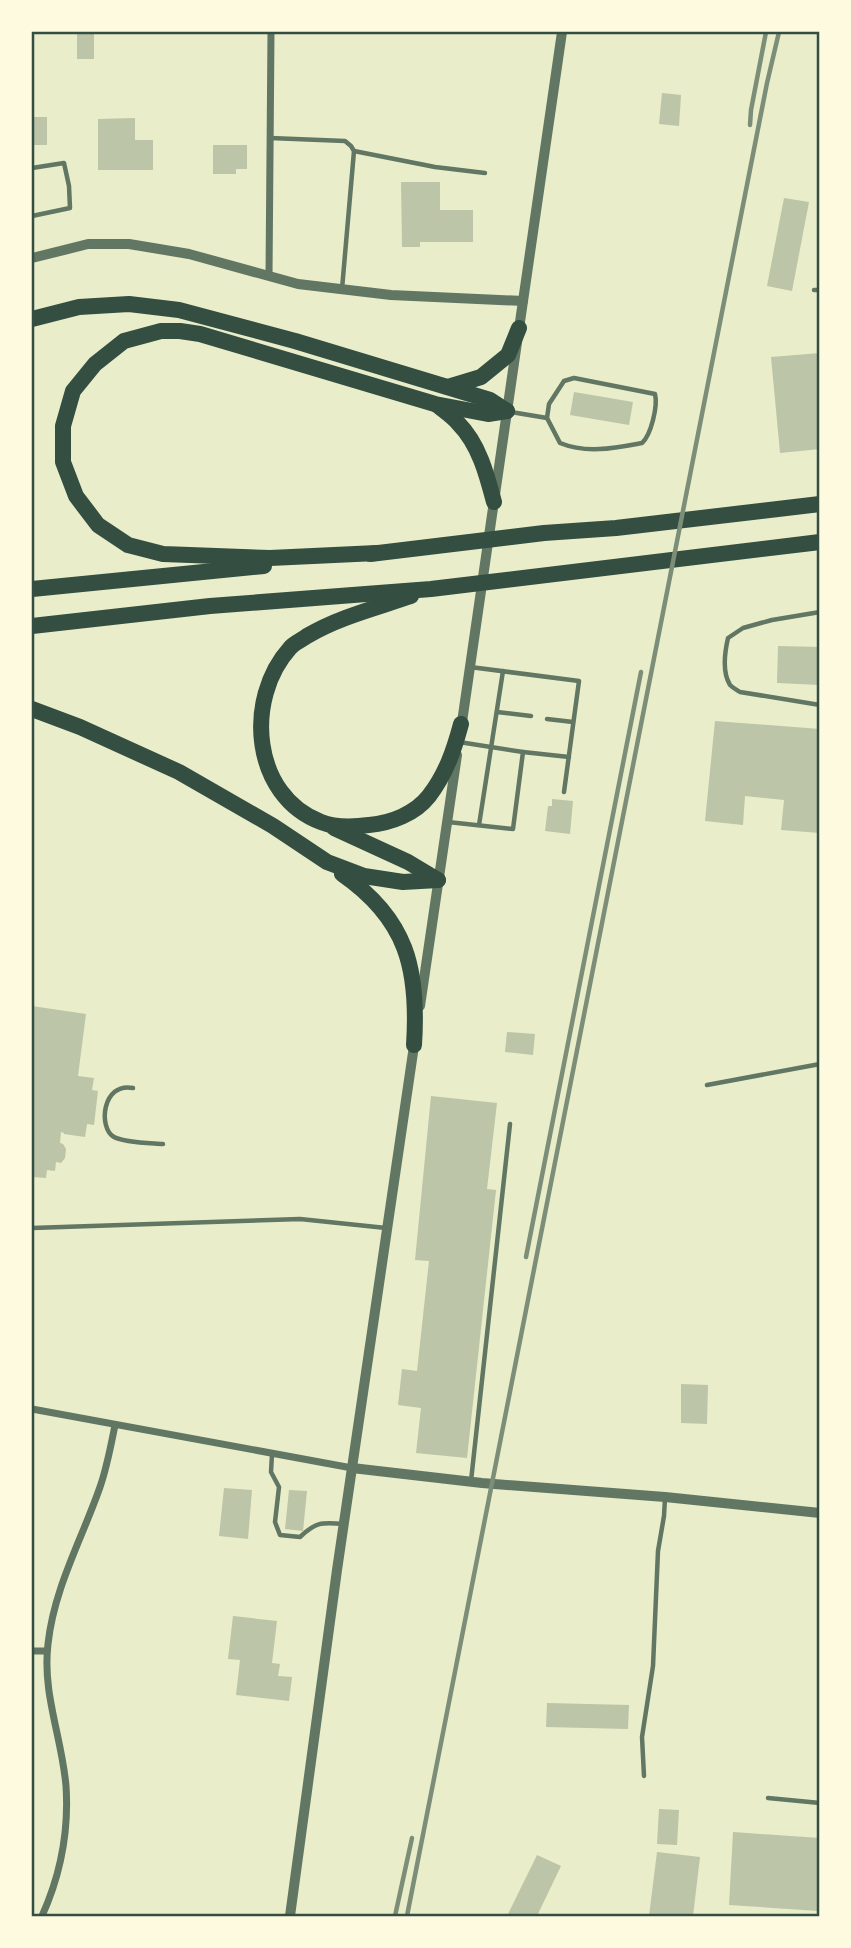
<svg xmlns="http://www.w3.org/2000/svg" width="851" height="1948" viewBox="0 0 851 1948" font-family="'Crimson Pro',serif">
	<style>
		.building { fill: #bcc5a7 }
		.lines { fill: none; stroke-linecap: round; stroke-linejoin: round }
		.service { stroke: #617663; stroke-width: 4.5 }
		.minor { stroke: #617663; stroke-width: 7 }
		.tertiary { stroke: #617663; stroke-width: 10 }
		.motorway { stroke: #344e41; stroke-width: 16 }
		.rail { stroke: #7c8e77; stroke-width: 4.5 }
		.neatline { fill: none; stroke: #344e41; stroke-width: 2.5 }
	</style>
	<rect width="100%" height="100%" fill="#e9edc9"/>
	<g class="building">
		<rect x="77" y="32" width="17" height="27"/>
		<polygon points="662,93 681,95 679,126 659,124"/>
		<rect x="32" y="117" width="15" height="28"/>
		<polygon points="135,118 135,140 153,140 153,170 98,170 98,119"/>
		<polygon points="213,145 247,145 247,169 236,169 236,174 213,174"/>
		<polygon points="401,182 440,182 440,210 473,210 473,242 420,242 420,247 402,247"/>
		<polygon points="784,198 809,202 792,291 767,286"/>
		<polygon points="820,353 820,449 780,453 771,357"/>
		<polygon points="574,392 633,402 629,425 570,415"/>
		<polygon points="778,646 820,647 820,685 777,683"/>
		<polygon points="715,721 820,729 820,833 781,830 784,800 745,796 743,825 705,821"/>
		<polygon points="552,799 573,801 570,834 545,831 548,806 552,806"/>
		<polygon points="32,1006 86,1014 78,1076 94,1078 92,1090 98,1091 94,1125 87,1124 85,1137 64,1134 64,1133 61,1132 60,1143 63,1144 66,1149 65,1158 61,1163 56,1162 55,1171 47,1170 46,1178 32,1177"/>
		<polygon points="507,1032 535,1034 533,1055 505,1052"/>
		<polygon points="431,1096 497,1103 487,1189 496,1190 467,1458 416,1453 421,1408 398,1405 402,1369 417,1371 429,1261 415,1260"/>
		<polygon points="681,1384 708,1385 707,1424 681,1423"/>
		<polygon points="224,1488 252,1490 248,1539 219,1536"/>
		<polygon points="289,1490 307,1491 303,1531 285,1529"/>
		<polygon points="233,1616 277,1621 272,1663 280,1664 278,1676 292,1677 289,1701 236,1695 240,1660 228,1659"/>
		<polygon points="547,1703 629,1705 628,1729 546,1727"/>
		<polygon points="659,1809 679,1810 677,1845 657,1844"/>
		<polygon points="733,1832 820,1838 818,1911 729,1905"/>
		<polygon points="657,1852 700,1857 693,1916 649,1916"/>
		<polygon points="537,1855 561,1866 537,1916 507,1916"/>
	</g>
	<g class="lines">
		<g class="service">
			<polyline points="270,138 345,141 351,146 354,151 342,289"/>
			<polyline points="354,151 435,167 485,173"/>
			<polyline points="32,168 64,163 69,186 70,208 32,216"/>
			<polyline points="814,290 820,290"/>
			<path d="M 574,378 L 655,394 C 658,406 651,435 642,443 C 615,448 587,454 560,443 L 547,418 L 549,404 L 564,381 Z"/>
			<polyline points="511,412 547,418"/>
			<path d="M 820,612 L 772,620 L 743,628 L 728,638 C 725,651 722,672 730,685 C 733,688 737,690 740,692 L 820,705"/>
			<polyline points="470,667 579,681 564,792"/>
			<polyline points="497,712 531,716"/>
			<polyline points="547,719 573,722"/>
			<polyline points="523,752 569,757"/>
			<polyline points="448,822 513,829 523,752 459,742"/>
			<polyline points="479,825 503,671"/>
			<polyline points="707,1085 820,1064"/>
			<path d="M 133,1088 C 102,1082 98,1128 114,1137 C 125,1143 150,1143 163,1144"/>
			<polyline points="32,1228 300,1219 386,1228"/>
			<path d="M 272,1454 L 271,1472 L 279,1487 L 275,1522 L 280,1535 L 300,1537 C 316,1522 321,1522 344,1524"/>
			<polyline points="471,1481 510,1124"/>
			<polyline points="644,1776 642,1737 653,1666 658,1551 664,1516 665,1498"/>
			<polyline points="768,1798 820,1803"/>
		</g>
		<g class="minor">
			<polyline points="269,276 271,32"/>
			<polyline points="32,1409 352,1468"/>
			<polyline points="32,1651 47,1651"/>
			<path d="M 42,1916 C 60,1876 69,1831 66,1786 C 62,1738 42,1693 48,1644 C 54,1588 82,1539 100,1487 C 107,1467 111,1445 115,1425"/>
		</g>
		<g class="tertiary">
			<polyline points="32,258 88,244 129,244 189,254 298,284 391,295 523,301"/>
			<polyline points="461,729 562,32"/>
			<polyline points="420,1006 457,755"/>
			<polyline points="352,1468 482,1483 665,1497 820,1513"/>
			<polyline points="290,1916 337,1570 415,1039"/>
		</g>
		<g class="motorway">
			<polyline points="32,319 79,307 129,304 179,310 295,341 490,400 507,411"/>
			<polyline points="448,387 481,377 508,355 519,328"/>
			<path d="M 437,405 C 444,411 452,416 458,423 C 479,444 487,475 494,502"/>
			<polyline points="377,553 270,558 163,554 128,545 98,525 76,496 63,462 63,426 73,391 95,364 124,341 161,331 180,331 200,334 435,404 488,414 507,411"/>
			<polyline points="370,554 544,533 616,528 820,504"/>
			<polyline points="32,589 264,566"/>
			<path d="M 411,596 C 376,608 339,617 307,636 C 302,640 294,643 290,648 C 244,699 252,796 321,822 C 336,828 353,827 369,825 C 391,823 415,814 429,796 C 446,774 454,750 461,724"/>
			<polyline points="32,626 210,606 431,589 820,542"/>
			<polyline points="32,709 80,727 179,772 273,826 327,862 364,876 403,882 438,880"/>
			<polyline points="334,828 408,862 438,880"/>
			<path d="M 342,874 C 407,919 419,969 414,1045"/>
		</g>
		<g class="rail">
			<polyline points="750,125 751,110 766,32"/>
			<polyline points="526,1257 641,672"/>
			<polyline points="395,1916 412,1838"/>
			<polyline points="407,1916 767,83 779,32"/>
		</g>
	</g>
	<rect width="851" height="1948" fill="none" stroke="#fefae0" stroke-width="66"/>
	<rect x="33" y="33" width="785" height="1882" class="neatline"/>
</svg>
